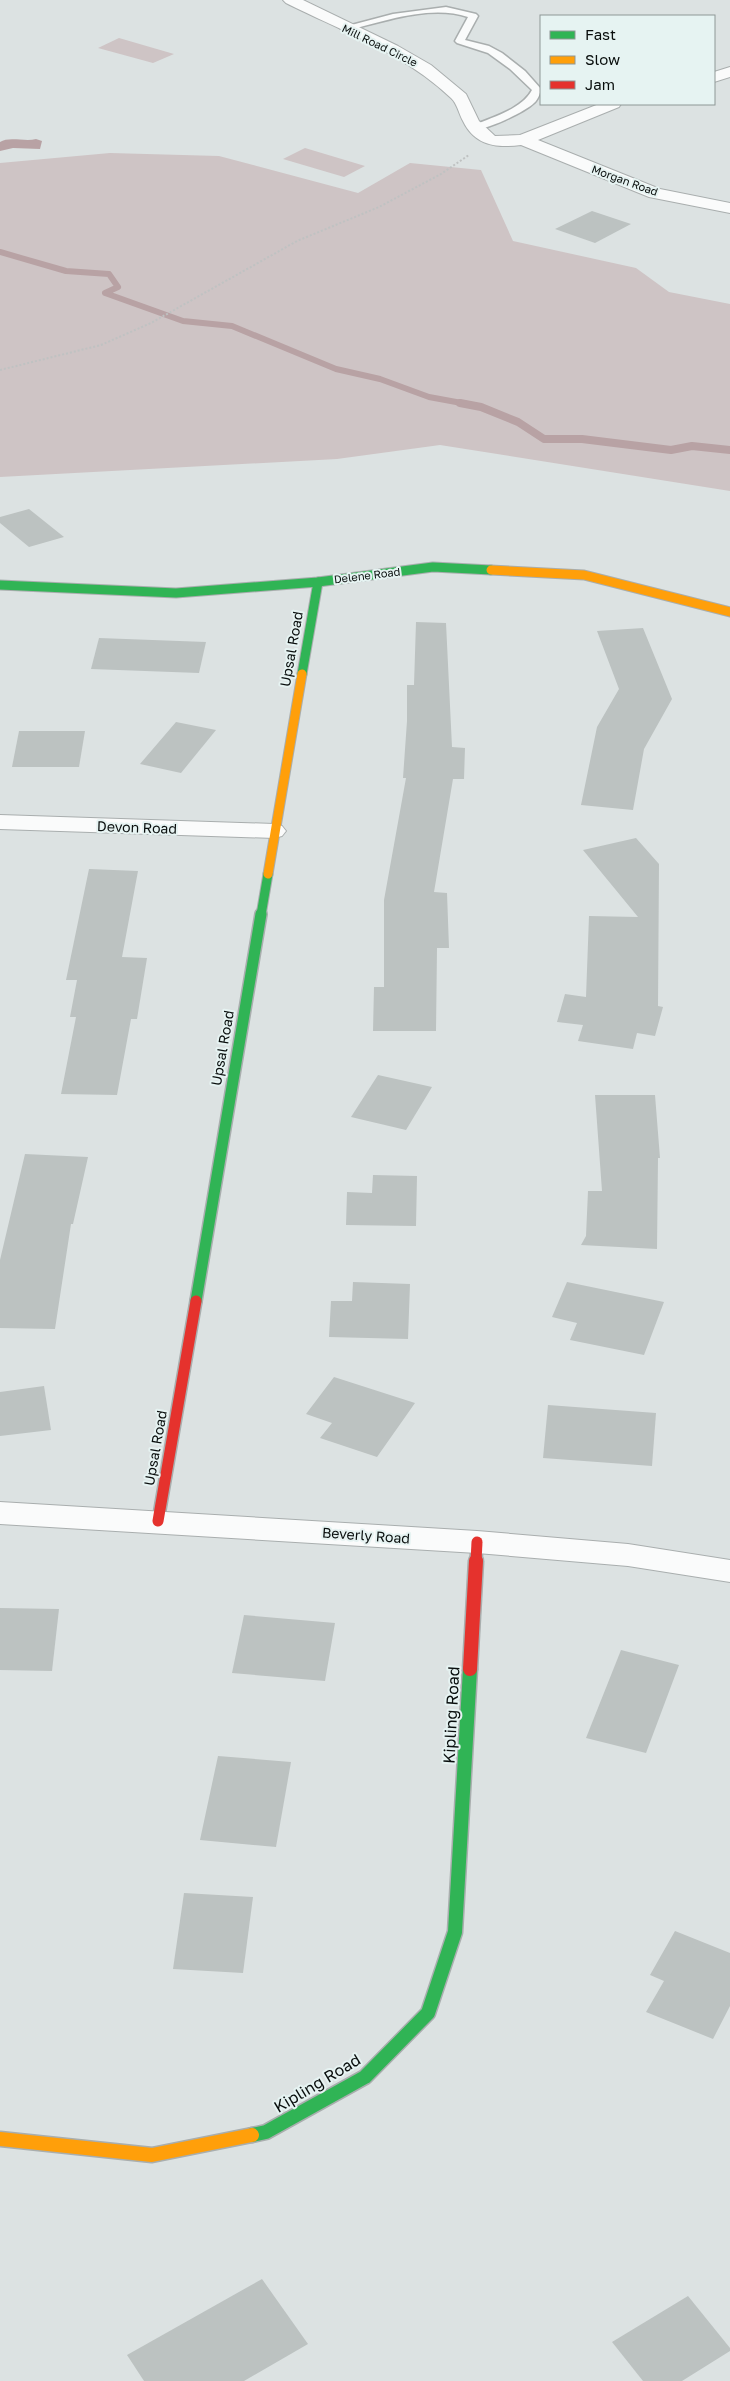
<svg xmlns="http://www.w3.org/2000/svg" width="730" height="2381" viewBox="0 0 730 2381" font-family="'Golos Text',sans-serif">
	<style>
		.green { fill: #cec4c5 }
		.water { fill: #b8a2a4 }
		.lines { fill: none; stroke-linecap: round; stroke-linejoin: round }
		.stream-far1 { stroke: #b8a2a4; stroke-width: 6 }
		.stream { stroke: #b8a2a4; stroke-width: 8 }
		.building { fill: #bcc2c1 }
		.lane-casing { stroke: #a9aeae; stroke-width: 3 }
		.street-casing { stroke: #a9aeae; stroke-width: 2 }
		.fast-far2-casing { stroke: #a9aeae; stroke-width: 11 }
		.fast-far1-casing { stroke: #a9aeae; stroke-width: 14 }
		.fast-casing { stroke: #a9aeae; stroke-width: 17 }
		.slow-far1-casing { stroke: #a9aeae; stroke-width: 11 }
		.slow-casing { stroke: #a9aeae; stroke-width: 17 }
		.jam-far1-casing { stroke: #a9aeae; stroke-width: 14 }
		.jam-casing { stroke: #a9aeae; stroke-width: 17 }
		.path { stroke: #bfc2c2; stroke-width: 2; stroke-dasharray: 2 2; stroke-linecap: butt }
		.lane { fill: #fafbfb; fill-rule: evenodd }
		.street { fill: #fafbfb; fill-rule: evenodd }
		.fast-far2 { stroke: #30b455; stroke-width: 9 }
		.fast-far1 { stroke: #30b455; stroke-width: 11 }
		.fast { stroke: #30b455; stroke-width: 14 }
		.slow-far1 { stroke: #ff9f0a; stroke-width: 9 }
		.slow { stroke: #ff9f0a; stroke-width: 14 }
		.jam-far1 { stroke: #e5322d; stroke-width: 11 }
		.jam { stroke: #e5322d; stroke-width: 14 }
		.labels { text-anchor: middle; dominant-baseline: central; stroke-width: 4; stroke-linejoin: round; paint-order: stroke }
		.far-street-label { font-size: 11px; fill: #090e0d; stroke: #e6f3f2 }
		.street-label { font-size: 14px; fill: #090e0d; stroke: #e6f3f2 }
		.near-street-label { font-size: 16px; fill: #090e0d; stroke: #e6f3f2 }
	</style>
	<rect width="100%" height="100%" fill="#dce2e2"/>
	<g class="green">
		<polygon points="119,38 174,54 153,63 98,48"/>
		<polygon points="305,148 365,166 344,177 283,159"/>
		<polygon points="110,153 219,156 358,193 410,163 481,170 513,241 636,268 669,292 730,304 730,491 440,445 337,459 0,477 0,163"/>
	</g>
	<path class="water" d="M 36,139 L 42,141 L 40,149 L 13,148 L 0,151 L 0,142 C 9,136 25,142 36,139 Z"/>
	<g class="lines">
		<polyline class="stream-far1" points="0,252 66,271 109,274 118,287 105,293 183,321 232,326 336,369 380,379 429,397 467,404"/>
		<polyline class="stream" points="460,403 481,407 518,422 544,439 582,439 671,450 692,446 730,450"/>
	</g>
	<g class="building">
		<polygon points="592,211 631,224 595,243 555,229"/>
		<polygon points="29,509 64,537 29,547 0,523 0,517"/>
		<polygon points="416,622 446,623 452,747 465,748 464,779 453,779 434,892 447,893 449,948 437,948 436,1031 373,1031 374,987 384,987 384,900 406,778 403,778 407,721 407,685 414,685"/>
		<polygon points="643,628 672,699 644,749 633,810 581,805 597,727 619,689 597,631"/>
		<polygon points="99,638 206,642 199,673 91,669"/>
		<polygon points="176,722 216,730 181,773 140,764"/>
		<polygon points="19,731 85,731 79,767 12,767"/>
		<polygon points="636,838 659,864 658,1006 663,1007 655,1036 637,1033 633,1049 578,1041 583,1025 557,1022 565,994 586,997 589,916 638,917 583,850"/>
		<polygon points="89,869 138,871 122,957 147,958 137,1019 131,1019 117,1095 61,1094 76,1017 70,1017 77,980 66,980"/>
		<polygon points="378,1075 432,1087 406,1130 351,1117"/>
		<polygon points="595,1095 655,1095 660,1158 658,1158 657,1249 581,1245 586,1236 588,1191 602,1191"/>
		<polygon points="25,1154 88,1157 73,1224 71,1224 55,1329 0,1328 0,1260"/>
		<polygon points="373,1175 417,1176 416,1226 346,1225 347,1192 372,1193"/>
		<polygon points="353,1282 410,1284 408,1339 329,1337 331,1301 352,1301"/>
		<polygon points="567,1282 664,1302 644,1355 570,1340 577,1323 552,1317"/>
		<polygon points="334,1377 415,1403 377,1457 320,1438 332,1423 306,1414"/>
		<polygon points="44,1386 51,1430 0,1436 0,1392"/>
		<polygon points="548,1405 656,1413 652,1466 543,1458"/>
		<polygon points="0,1608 59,1609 52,1671 0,1670"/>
		<polygon points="244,1615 335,1623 325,1681 232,1673"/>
		<polygon points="621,1650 679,1665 646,1753 586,1738"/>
		<polygon points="218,1756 291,1762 276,1847 200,1840"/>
		<polygon points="184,1893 253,1897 243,1973 173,1969"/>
		<polygon points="675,1931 730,1953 730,2006 713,2039 646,2012 664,1981 650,1975"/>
		<polygon points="262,2279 308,2344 244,2381 144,2381 127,2355"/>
		<polygon points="688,2296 730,2348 730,2351 682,2381 643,2381 612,2342"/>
	</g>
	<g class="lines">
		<defs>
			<path id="lane" d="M 446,7 L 476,14 L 478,16 L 465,40 L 489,46 L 502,53 L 525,71 L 541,89 C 540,93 538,100 534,103 C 525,112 485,131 474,129 L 474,125 C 493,117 522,109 532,90 L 510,69 L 488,53 L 457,43 L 455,41 L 468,17 C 430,4 382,22 345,31 L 340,28 L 393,14 Z"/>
			<g id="street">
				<path d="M 283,0 L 303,0 L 398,46 L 431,65 L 466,94 L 479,121 L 495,136 L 520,135 L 599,104 L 621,104 L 619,107 L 538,140 L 660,189 L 730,203 L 730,213 L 649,197 L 521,145 C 497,148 475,146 463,121 C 459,114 457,103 451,98 C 405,54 342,31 286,3 Z"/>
				<polygon points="730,67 730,77 714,82 714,72"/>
				<polygon points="0,815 274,824 282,826 286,831 282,836 274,838 0,829"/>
				<polygon points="0,1502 477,1531 628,1544 730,1560 730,1582 628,1566 477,1553 0,1524"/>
			</g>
			<g id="fast-far2">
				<polyline points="0,585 176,593 318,582 433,567 491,570"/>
				<polyline points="302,674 318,582"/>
				<polyline points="261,915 268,874"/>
			</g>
			<polyline id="fast-far1" points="196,1301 261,914"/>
			<polyline id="fast" points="252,2135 266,2132 365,2077 428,2013 455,1932 470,1669"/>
			<g id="slow-far1">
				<polyline points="491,570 584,575 730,612"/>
				<polyline points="268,874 302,674"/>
			</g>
			<polyline id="slow" points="0,2139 152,2155 252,2135"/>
			<g id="jam-far1">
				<polyline points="158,1521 196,1301"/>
				<polyline points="476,1562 477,1542"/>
			</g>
			<polyline id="jam" points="470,1669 476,1561"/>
		</defs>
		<use href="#lane" class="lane-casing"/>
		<use href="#street" class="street-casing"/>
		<use href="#fast-far2" class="fast-far2-casing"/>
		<use href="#fast-far1" class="fast-far1-casing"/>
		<use href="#fast" class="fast-casing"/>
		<use href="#slow-far1" class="slow-far1-casing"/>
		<use href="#slow" class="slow-casing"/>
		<use href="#jam-far1" class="jam-far1-casing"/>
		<use href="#jam" class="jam-casing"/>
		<polyline class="path" points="0,370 101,345 151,323 297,241 379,207 441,174 469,155"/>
		<use href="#lane" class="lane"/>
		<use href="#street" class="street"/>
		<use href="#fast-far2" class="fast-far2"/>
		<use href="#fast-far1" class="fast-far1"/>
		<use href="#fast" class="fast"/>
		<use href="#slow-far1" class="slow-far1"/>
		<use href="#slow" class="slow"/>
		<use href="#jam-far1" class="jam-far1"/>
		<use href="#jam" class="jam"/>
	</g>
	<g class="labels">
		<g class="far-street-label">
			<text transform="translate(380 45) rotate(26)">Mill Road Circle</text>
			<text transform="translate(625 180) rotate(20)">Morgan Road</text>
			<text transform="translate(367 575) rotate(-7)">Delene Road</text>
		</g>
		<g class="street-label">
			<text transform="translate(291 649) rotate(-80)">Upsal Road</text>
			<text transform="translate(137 827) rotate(2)">Devon Road</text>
			<text transform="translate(222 1048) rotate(-80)">Upsal Road</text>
			<text transform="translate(155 1448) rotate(-80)">Upsal Road</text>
			<text transform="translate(366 1535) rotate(4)">Beverly Road</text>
		</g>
		<g class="near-street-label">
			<text transform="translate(451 1715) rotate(-87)">Kipling Road</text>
			<text transform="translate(317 2083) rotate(-31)">Kipling Road</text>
		</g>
	</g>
	<rect x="540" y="15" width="175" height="90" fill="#e6f3f2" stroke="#8e9796"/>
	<rect x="550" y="31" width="25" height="8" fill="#30b455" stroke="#8e9796"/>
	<text x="585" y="40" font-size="15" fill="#090e0d">Fast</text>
	<rect x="550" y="56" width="25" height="8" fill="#ff9f0a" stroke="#8e9796"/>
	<text x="585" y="65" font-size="15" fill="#090e0d">Slow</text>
	<rect x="550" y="81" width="25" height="8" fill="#e5322d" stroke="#8e9796"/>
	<text x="585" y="90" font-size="15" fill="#090e0d">Jam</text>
</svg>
